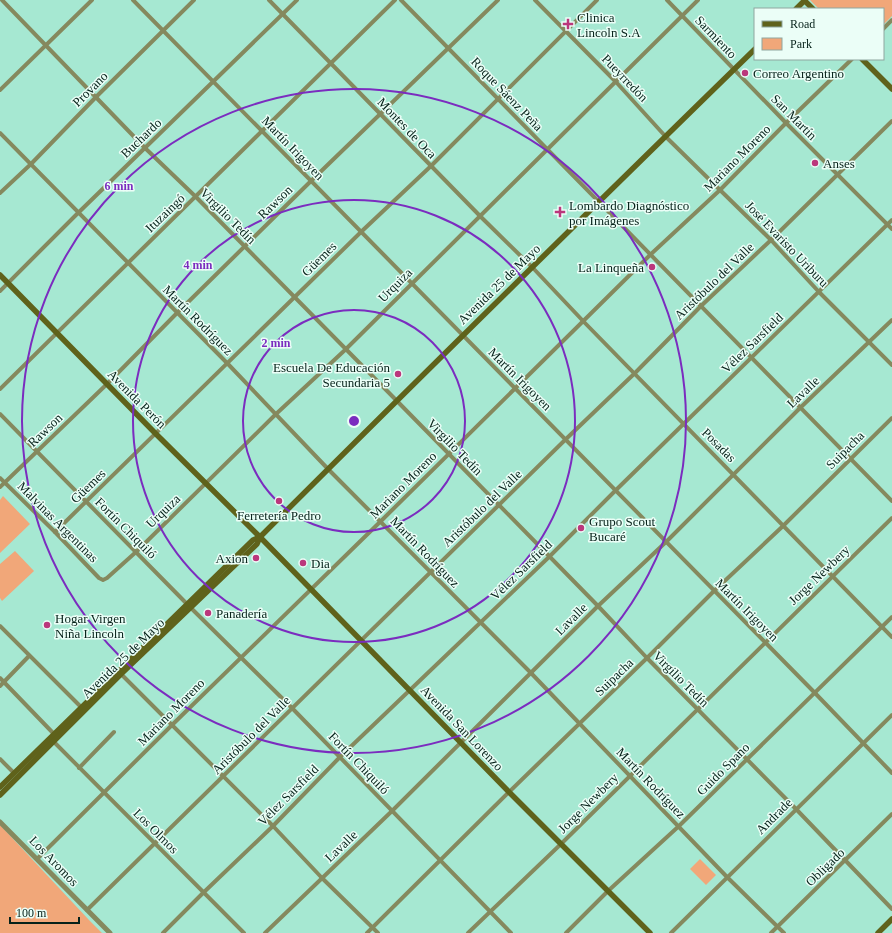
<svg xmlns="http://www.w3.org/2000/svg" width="892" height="933" viewBox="0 0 892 933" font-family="'Times New Roman',serif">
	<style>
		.green { fill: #f1a779 }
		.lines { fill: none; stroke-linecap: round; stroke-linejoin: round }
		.minor { stroke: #85895e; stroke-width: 4 }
		.tertiary { stroke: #85895e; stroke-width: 5 }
		.secondary { stroke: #5f621b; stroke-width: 5.5 }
		.ring { fill: none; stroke: #7b2cbf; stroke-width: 2 }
		.poi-dot { fill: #bb377c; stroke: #ebfef7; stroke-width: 1.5 }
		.labels { text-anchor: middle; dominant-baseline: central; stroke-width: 3; stroke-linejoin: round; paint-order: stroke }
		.poi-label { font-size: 13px; fill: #06221a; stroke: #ebfef7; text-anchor: start }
		.street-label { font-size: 13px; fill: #06221a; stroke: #ebfef7 }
		.centre { fill: #7b2cbf; stroke: #ebfef7; stroke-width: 2 }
		.ring-label { font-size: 12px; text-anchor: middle; font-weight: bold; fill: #7b2cbf; stroke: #ebfef7; stroke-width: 3; stroke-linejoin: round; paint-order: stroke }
	</style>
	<rect width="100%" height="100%" fill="#a6e8d2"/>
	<g class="green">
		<polygon points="810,0 892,0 892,16 883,25 883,9 819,9"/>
		<polygon points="3,496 30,524 0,553 0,500"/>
		<polygon points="15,551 34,571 2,601 0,598 0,564"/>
		<polygon points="0,825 89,920 102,933 0,933"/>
		<polygon points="700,859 716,875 706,885 690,869"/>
	</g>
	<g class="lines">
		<g class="minor">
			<polyline points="2,0 145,148 196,197 397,401 598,606 647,658 796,809 892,909"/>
			<polyline points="133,0 814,692 892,773"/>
			<polyline points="269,0 481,217 533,268 584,322 892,637"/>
			<polyline points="401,0 892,501"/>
			<polyline points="535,0 616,82 666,137 771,240 819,292 892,365"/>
			<polyline points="667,0 786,123 892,229"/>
			<polyline points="883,29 892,20"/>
			<polyline points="0,90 92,0"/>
			<polyline points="0,133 228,364 328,469 531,673 727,877 784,933"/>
			<polyline points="0,193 31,164 96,97 194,0"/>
			<polyline points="0,291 78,213 297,0"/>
			<polyline points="0,389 395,0"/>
			<polyline points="0,414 187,604"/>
			<polyline points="0,478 55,532 99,578 103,580 107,578 136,552 276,414 345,350 698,0"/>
			<polyline points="0,487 107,384 177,313 311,181 498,0"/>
			<polyline points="55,532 362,231 431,166 597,0"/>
			<polyline points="191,608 292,708 511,933"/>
			<polyline points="0,626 81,707"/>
			<polyline points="121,674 273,826 322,878 378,933"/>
			<polyline points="0,678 54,734"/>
			<polyline points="0,686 29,656"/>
			<polyline points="54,742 244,933"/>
			<polyline points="0,759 14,773"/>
			<polyline points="79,768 114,732"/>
			<polyline points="37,859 172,725 381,521 650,255 720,190 786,123 852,59"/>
			<polyline points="87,910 566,439 635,373 701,306 771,240 892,121"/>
			<polyline points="163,933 203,893 273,826 340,757 549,557 616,490 892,220"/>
			<polyline points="265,933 392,811 598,606 667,541 800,408 892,320"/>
			<polyline points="367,933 509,792 647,658 714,591 783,526 892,418"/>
			<polyline points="468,933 562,843 892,518"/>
			<polyline points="566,933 608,891 679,826 892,617"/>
			<polyline points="671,933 892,715"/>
			<polyline points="771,933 892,814"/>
		</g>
		<polyline class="tertiary" points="0,822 110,933"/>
		<g class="secondary">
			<polyline points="804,0 813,9"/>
			<polyline points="796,9 804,1"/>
			<polyline points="862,59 892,89"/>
			<polyline points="0,275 156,434 260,537 509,792 650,933"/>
			<polyline points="0,787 253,540 260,537"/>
			<path d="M 0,795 L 121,674 L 257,544 L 260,537 C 424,373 589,211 755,49"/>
			<polyline points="878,933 892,919"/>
		</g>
	</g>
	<g class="ring">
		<circle cx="354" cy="421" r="111"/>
		<circle cx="354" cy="421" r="221"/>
		<circle cx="354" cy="421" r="332"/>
	</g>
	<g class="poi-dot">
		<path d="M566 18h4v4h4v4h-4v4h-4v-4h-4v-4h4z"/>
		<circle cx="745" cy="73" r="4"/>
		<circle cx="815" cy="163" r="4"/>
		<path d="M558 206h4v4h4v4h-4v4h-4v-4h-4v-4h4z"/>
		<circle cx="652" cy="267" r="4"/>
		<circle cx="398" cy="374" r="4"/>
		<circle cx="279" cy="501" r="4"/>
		<circle cx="581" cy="528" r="4"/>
		<circle cx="256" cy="558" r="4"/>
		<circle cx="303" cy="563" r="4"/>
		<circle cx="208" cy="613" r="4"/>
		<circle cx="47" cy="625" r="4"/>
	</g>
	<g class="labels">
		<g class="poi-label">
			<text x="577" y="17">Clinica<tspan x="577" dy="15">Lincoln S.A</tspan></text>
			<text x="753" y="73">Correo Argentino</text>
			<text x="823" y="163">Anses</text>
			<text x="569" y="205">Lombardo Diagnóstico<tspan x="569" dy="15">por Imágenes</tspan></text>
			<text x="644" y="267" text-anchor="end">La Linqueña</text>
			<text x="390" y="367" text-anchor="end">Escuela De Educación<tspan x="390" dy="15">Secundaria 5</tspan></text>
			<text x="279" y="515" text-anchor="middle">Ferretería Pedro</text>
			<text x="589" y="521">Grupo Scout<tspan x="589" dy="15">Bucaré</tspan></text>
			<text x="248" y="558" text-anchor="end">Axion</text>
			<text x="311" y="563">Dia</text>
			<text x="216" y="613">Panadería</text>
			<text x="55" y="618">Hogar Virgen<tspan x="55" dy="15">Niña Lincoln</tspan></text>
		</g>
		<g class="street-label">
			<text transform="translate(716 37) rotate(46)">Sarmiento</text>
			<text transform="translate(625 78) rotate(46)">Pueyrredón</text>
			<text transform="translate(90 89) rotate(-45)">Provano</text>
			<text transform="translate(507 94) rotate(46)">Roque Sáenz Peña</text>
			<text transform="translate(794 117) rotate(45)">San Martín</text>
			<text transform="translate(407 128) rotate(46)">Montes de Oca</text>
			<text transform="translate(141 138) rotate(-44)">Buchardo</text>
			<text transform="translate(293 148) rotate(46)">Martín Irigoyen</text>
			<text transform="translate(737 158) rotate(-45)">Mariano Moreno</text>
			<text transform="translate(275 202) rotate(-44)">Rawson</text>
			<text transform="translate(165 213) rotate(-44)">Ituzaingó</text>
			<text transform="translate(228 216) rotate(45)">Virgilio Tedín</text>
			<text transform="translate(787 244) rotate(46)">José Evaristo Uriburu</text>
			<text transform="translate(319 259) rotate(-45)">Güemes</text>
			<text transform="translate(714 281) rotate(-44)">Aristóbulo del Valle</text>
			<text transform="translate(499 284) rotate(-44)">Avenida 25 de Mayo</text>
			<text transform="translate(395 285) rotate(-45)">Urquiza</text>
			<text transform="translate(198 320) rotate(45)">Martín Rodríguez</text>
			<text transform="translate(752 343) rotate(-44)">Vélez Sarsfield</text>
			<text transform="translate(520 379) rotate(45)">Martín Irigoyen</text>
			<text transform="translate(803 392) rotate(-44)">Lavalle</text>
			<text transform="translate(137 399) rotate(45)">Avenida Perón</text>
			<text transform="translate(45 430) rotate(-44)">Rawson</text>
			<text transform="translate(719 445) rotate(45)">Posadas</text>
			<text transform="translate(455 447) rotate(46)">Virgilio Tedín</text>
			<text transform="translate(845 450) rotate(-45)">Suipacha</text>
			<text transform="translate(403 485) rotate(-45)">Mariano Moreno</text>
			<text transform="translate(88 486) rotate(-44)">Güemes</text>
			<text transform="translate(482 508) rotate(-44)">Aristóbulo del Valle</text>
			<text transform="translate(163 511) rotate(-44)">Urquiza</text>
			<text transform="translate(58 522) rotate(45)">Malvinas Argentinas</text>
			<text transform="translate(126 528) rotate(45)">Fortín Chiquiló</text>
			<text transform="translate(425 552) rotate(46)">Martín Rodríguez</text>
			<text transform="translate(521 570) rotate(-44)">Vélez Sarsfield</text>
			<text transform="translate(819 575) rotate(-44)">Jorge Newbery</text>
			<text transform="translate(747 610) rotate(45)">Martín Irigoyen</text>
			<text transform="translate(571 619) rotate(-45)">Lavalle</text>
			<text transform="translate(123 658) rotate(-44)">Avenida 25 de Mayo</text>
			<text transform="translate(614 677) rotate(-44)">Suipacha</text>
			<text transform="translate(681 679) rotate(45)">Virgilio Tedín</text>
			<text transform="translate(171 712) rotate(-45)">Mariano Moreno</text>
			<text transform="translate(462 728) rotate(46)">Avenida San Lorenzo</text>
			<text transform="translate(251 735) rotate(-45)">Aristóbulo del Valle</text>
			<text transform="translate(359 763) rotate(46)">Fortín Chiquiló</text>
			<text transform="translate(723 769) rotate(-45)">Guido Spano</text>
			<text transform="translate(651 783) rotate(46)">Martín Rodríguez</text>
			<text transform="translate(288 795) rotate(-45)">Vélez Sarsfield</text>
			<text transform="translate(588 803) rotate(-45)">Jorge Newbery</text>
			<text transform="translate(774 816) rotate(-45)">Andrade</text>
			<text transform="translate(156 831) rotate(45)">Los Olmos</text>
			<text transform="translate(341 846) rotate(-44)">Lavalle</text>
			<text transform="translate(54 861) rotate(46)">Los Aromos</text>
			<text transform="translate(825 867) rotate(-44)">Obligado</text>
		</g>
	</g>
	<circle cx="354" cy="421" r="6" class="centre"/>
	<g class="ring-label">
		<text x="119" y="190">6 min</text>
		<text x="198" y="269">4 min</text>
		<text x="276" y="347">2 min</text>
	</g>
	<rect x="754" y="8" width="130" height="52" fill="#ebfef7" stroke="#8fa69f"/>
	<rect x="762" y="21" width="20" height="6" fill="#5f621b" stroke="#8fa69f"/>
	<text x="790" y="28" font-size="12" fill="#06221a">Road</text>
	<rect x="762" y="38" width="20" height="12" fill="#f1a779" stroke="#8fa69f"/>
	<text x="790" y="48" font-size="12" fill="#06221a">Park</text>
	<path d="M10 917v6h69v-6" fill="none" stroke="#06221a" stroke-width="2"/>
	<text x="16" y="917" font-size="12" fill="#06221a" stroke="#ebfef7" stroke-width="3" paint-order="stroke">100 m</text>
</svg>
